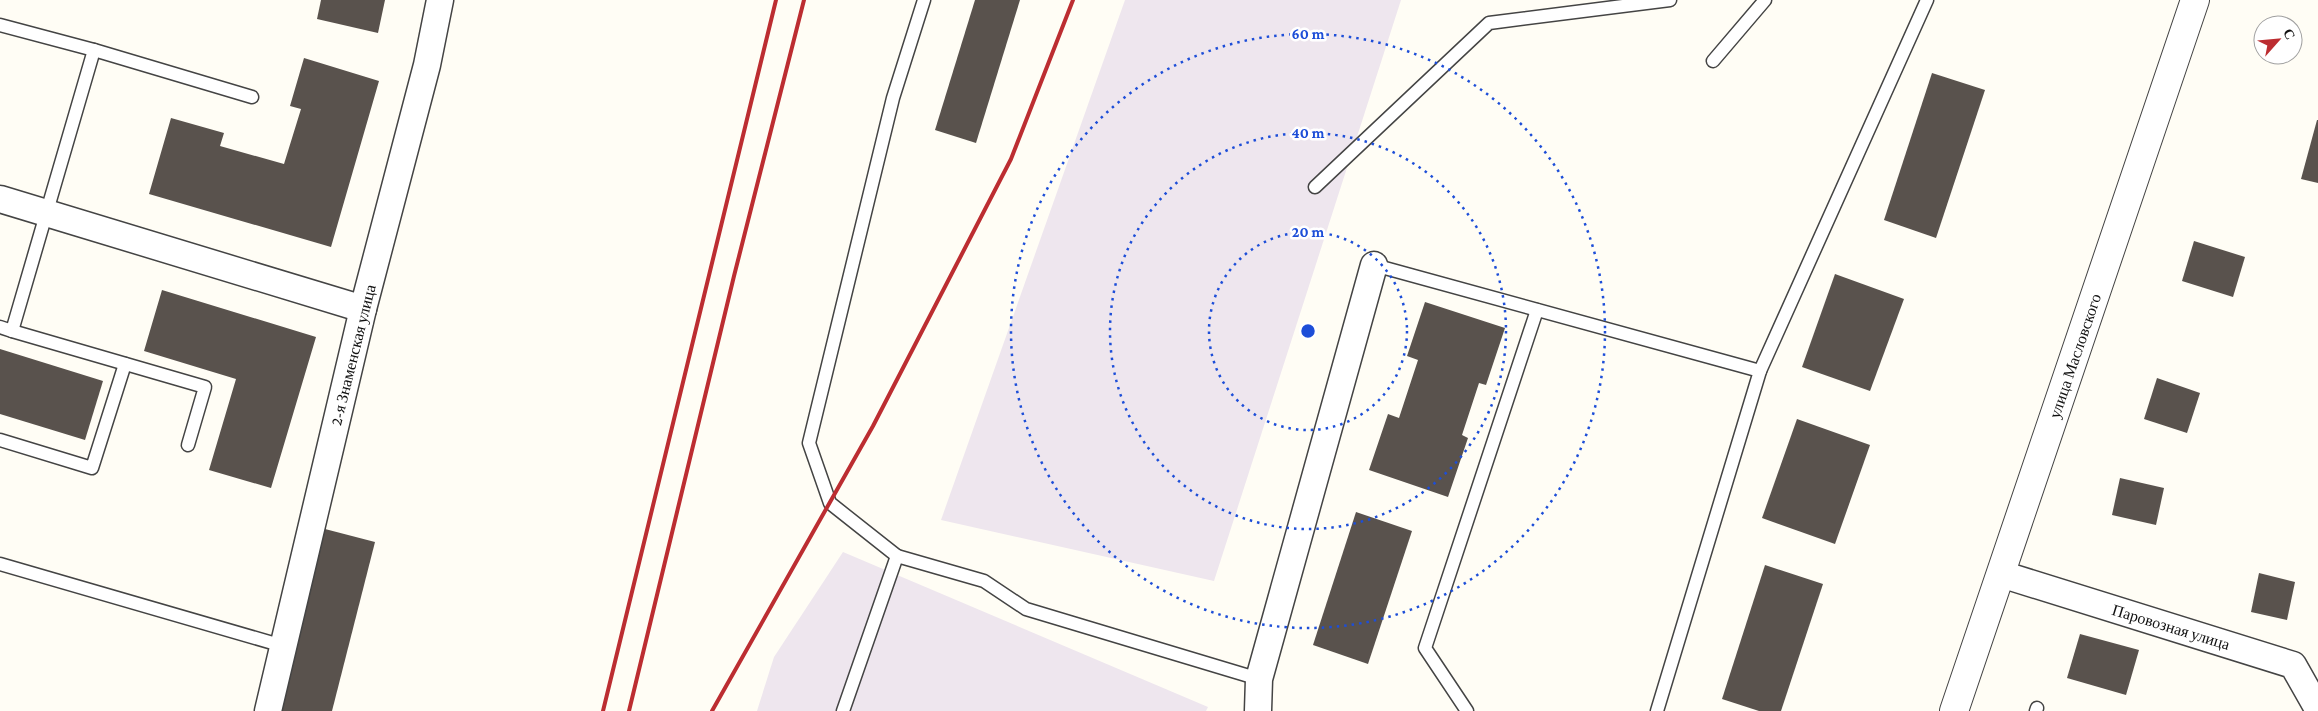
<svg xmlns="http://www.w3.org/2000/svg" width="2318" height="711" viewBox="0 0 2318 711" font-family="'Crimson Pro',serif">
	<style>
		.industrial { fill: #eee6ee }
		.building { fill: #59524d }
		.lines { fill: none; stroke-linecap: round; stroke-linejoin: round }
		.service-casing { stroke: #444; stroke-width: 15 }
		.minor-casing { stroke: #444; stroke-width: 29 }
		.tertiary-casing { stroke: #444; stroke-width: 30 }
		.service { stroke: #fff; stroke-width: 12 }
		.minor { stroke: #fff; stroke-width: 26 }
		.tertiary { stroke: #fff; stroke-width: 28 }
		.rail { stroke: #bc2d31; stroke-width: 4 }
		.ring { fill: none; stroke: #1d4ed8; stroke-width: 2.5; stroke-dasharray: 2.5 5 }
		.labels { text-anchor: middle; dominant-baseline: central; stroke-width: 5; stroke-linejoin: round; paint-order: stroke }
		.street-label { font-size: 16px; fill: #111; stroke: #fff }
		.centre { fill: #1d4ed8; stroke: #fff; stroke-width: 2.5 }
		.ring-label { font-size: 15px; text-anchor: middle; font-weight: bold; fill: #1d4ed8; stroke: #fff; stroke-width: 5; stroke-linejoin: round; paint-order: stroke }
	</style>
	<rect width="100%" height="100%" fill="#fffdf5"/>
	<g class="industrial">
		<polygon points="1125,0 1401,0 1214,581 941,520"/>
		<polygon points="843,552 1208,707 1206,711 757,711 774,657"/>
	</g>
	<g class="building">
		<polygon points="321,0 385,0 378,33 317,19"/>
		<polygon points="975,0 1020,0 976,143 935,130"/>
		<polygon points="304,58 379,81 331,247 149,194 171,118 224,133 220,146 284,164 301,109 290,106"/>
		<polygon points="1932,73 1985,90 1936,238 1884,220"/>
		<polygon points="2317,120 2318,120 2318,183 2301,179"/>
		<polygon points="2194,241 2245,257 2233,297 2182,281"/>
		<polygon points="1835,274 1904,299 1870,391 1802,367"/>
		<polygon points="162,290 316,337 271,488 209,470 236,379 144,351"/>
		<polygon points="1425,302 1505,328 1486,385 1479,383 1462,435 1468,438 1448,497 1369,470 1388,414 1399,418 1418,360 1407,356"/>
		<polygon points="0,349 103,381 85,440 0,414"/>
		<polygon points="2157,378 2200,393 2187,433 2144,419"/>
		<polygon points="1797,419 1870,445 1835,544 1762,518"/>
		<polygon points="2120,478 2164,488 2156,525 2112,515"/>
		<polygon points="1356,512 1412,531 1368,664 1313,645"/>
		<polygon points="325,529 375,542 332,711 279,711"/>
		<polygon points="1765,565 1823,584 1781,711 1759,711 1722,699"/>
		<polygon points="2259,573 2295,582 2287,620 2251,612"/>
		<polygon points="2080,634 2139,650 2126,695 2067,678"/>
	</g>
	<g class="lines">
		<defs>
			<g id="service">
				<polyline points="0,25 94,50"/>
				<polyline points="1713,61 1765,0"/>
				<polyline points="1315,187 1489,23 1670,0"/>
				<polyline points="1374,265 1760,371 1657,711"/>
				<polyline points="0,327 12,331 94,50 252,97"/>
				<polyline points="12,331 205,387 188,445"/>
				<polyline points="1760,371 1927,0"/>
				<polyline points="0,440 92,468 125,364"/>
				<polyline points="897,556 830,503 809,443 893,98 924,0"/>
				<polyline points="0,564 283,646"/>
				<polyline points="843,711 897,556 984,581 1026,609 1259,679"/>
				<polyline points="1467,711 1425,648 1537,310"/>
				<polyline points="2036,711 2037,708"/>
			</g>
			<g id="minor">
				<polyline points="0,199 363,309"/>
				<polyline points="2001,574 2293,665 2318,709"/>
				<polyline points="268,711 363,309 427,65 440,0"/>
				<polyline points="1258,711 1259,679 1374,265"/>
			</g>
			<polyline id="tertiary" points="1954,711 2195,0"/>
		</defs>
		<use href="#service" class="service-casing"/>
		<use href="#minor" class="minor-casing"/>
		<use href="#tertiary" class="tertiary-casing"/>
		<use href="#service" class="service"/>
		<use href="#minor" class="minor"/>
		<use href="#tertiary" class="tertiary"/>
		<g class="rail">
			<polyline points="603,711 776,0"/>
			<polyline points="629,711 734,276 804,0"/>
			<polyline points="712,711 873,426 1011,159 1073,0"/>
		</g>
	</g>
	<g class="ring">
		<circle cx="1308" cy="331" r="99"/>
		<circle cx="1308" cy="331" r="198"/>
		<circle cx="1308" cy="331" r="297"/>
	</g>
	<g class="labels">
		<g class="street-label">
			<text transform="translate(353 355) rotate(-76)">2-я Знаменская улица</text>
			<text transform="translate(2075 356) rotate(-71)">улица Масловского</text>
			<text transform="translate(2171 627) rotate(17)">Паровозная улица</text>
		</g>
	</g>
	<circle cx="1308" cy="331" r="8" class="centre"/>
	<g class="ring-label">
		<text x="1308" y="39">60 m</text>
		<text x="1308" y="138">40 m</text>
		<text x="1308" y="237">20 m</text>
	</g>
	<g transform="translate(2278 40) rotate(63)"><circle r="24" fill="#ffffff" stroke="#a0a0a0"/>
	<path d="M0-4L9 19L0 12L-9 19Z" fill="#bc2d31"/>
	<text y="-8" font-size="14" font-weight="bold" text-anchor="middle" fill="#111111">С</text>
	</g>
</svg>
